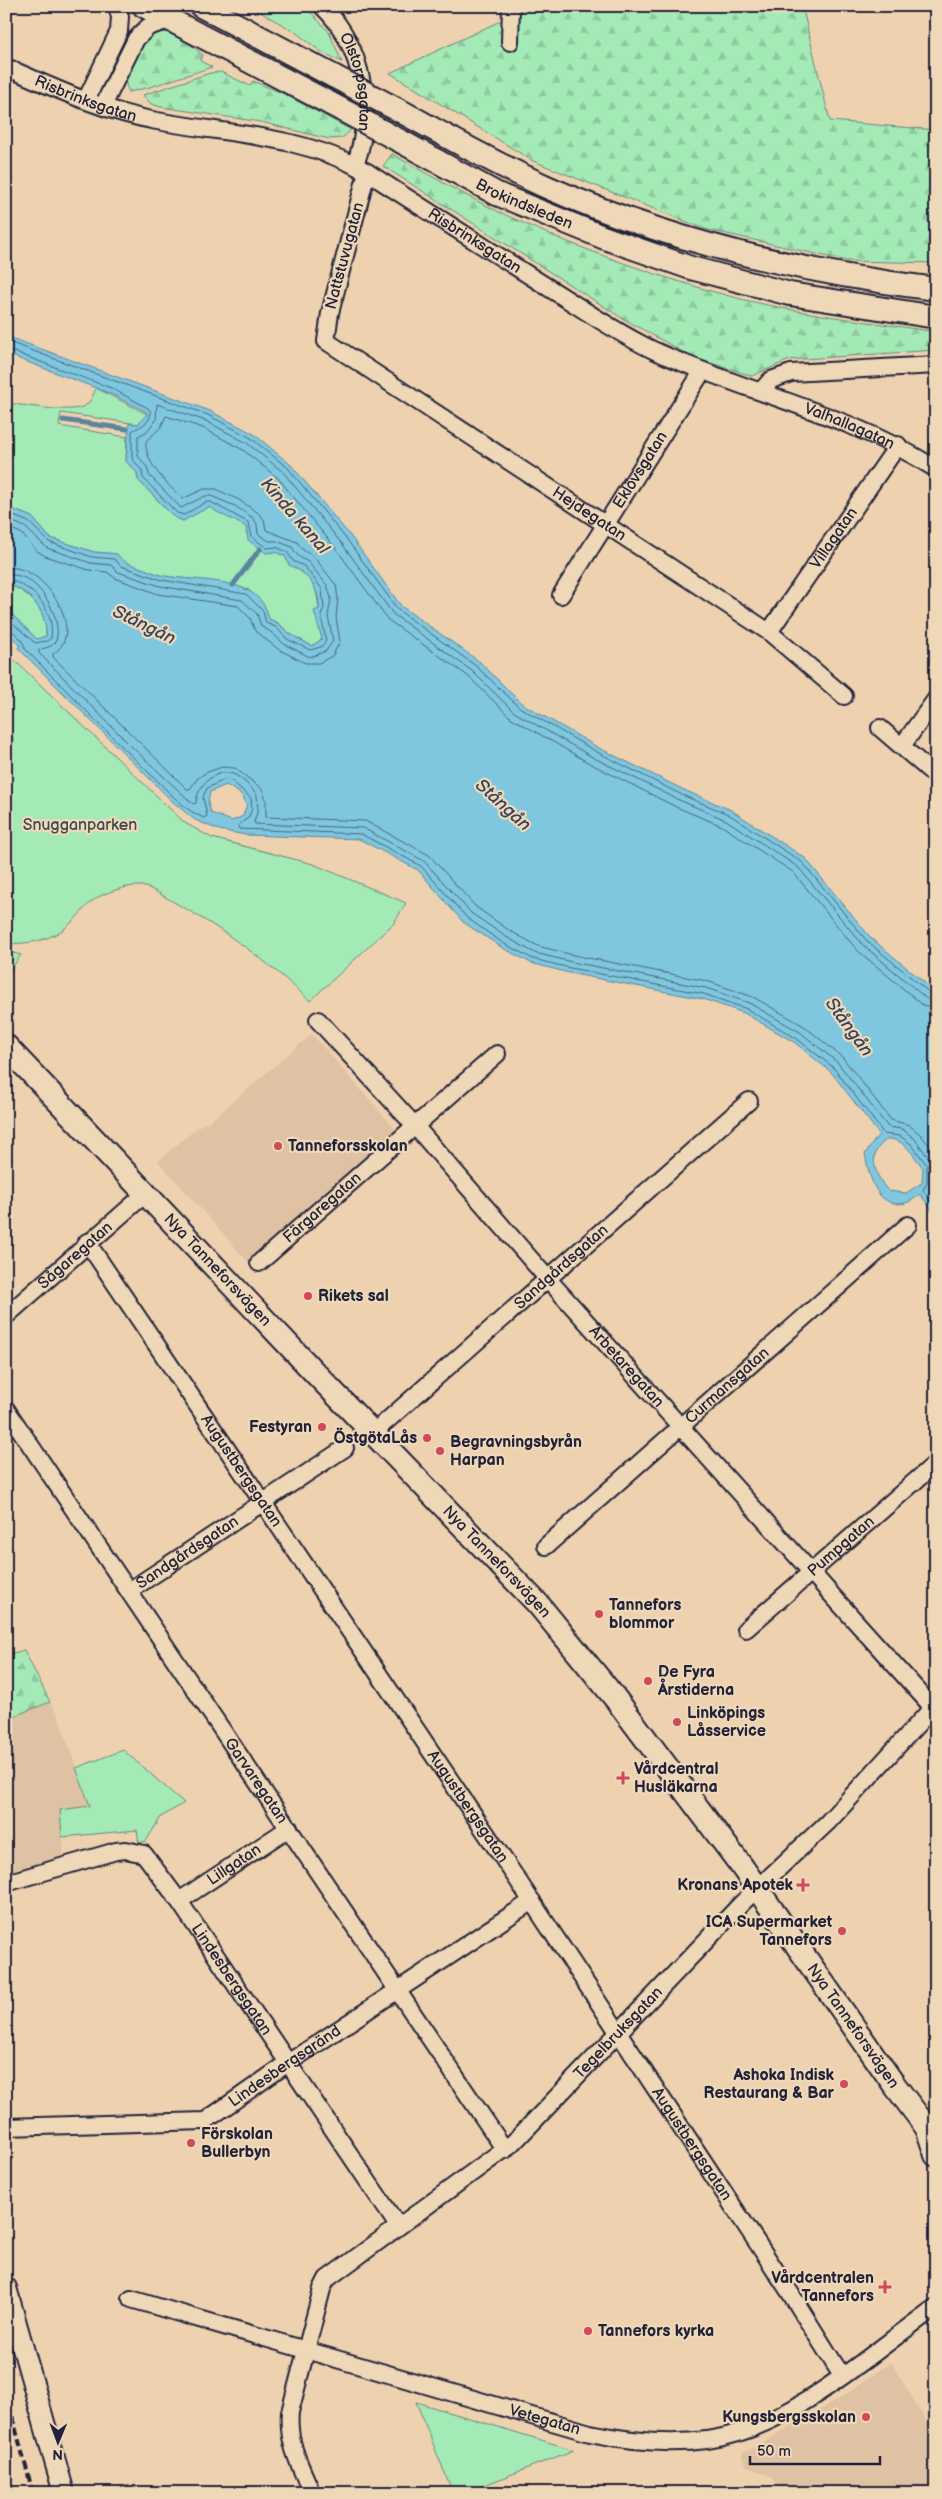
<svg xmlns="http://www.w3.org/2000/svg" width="942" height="2499" viewBox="0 0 942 2499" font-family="'Balsamiq Sans',sans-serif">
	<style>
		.built { fill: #dfc2a3 }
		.green { fill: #a4eab7; stroke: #638679 }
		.forest { fill: url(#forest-firs); stroke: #638679 }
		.water { fill: #7fc7df; stroke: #5a859d; fill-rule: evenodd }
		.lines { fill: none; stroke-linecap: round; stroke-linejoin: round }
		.shore { stroke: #47647d; stroke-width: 1 }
		.stream { stroke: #5a859d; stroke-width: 5 }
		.minor-casing { stroke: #22223b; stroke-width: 20 }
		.tertiary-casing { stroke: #22223b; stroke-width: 24 }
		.secondary-casing { stroke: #22223b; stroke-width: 26 }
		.minor { stroke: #eed8b7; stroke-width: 16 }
		.tertiary { stroke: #eed8b7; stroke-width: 20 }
		.secondary { stroke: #eed8b7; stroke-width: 22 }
		.rail { stroke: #22223b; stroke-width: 4; stroke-dasharray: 8 4; stroke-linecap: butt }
		.secondary-bridge-casing { stroke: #22223b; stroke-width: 26; stroke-linecap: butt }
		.secondary-bridge { stroke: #eed8b7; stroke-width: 22 }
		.poi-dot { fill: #d1495b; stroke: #eed8b7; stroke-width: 2 }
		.labels { text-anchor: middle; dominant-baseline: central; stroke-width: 4.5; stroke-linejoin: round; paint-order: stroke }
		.street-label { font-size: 16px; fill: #22223b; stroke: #eed8b7 }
		.park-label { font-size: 16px; fill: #3c4a54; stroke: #eed8b7 }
		.poi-label { font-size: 16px; font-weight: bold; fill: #22223b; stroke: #eed8b7; text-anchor: start }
		.water-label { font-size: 18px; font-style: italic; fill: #35435c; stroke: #eed8b7 }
	</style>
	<defs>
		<pattern id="forest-firs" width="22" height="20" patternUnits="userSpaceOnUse" patternTransform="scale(1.25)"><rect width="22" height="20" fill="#a4eab7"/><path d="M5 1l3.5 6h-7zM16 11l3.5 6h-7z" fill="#8dc89e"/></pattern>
	</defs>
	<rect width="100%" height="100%" fill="#eed2b0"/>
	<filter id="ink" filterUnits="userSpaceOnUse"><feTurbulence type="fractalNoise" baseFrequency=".02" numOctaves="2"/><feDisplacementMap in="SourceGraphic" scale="10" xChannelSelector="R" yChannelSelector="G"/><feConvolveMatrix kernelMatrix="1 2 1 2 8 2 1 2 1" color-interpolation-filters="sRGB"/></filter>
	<g filter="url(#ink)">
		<g class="built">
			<polygon points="312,1034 397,1131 249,1263 158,1161 199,1126 210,1121"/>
			<polygon points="50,1702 58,1715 90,1807 61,1810 64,1863 6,1877 6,1719"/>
			<polygon points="891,2362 936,2437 936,2493 783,2493 773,2478 746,2466 742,2454 842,2397"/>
		</g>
		<g class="green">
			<polygon points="249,6 305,6 329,32 342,62 320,51 294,31"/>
			<path d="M 96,388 L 147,414 L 138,424 L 61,413 L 59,426 L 127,437 L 126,461 L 137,473 L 138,480 L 174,517 L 183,521 L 209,506 L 247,527 L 246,533 L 275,552 L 285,556 L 289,565 C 327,581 315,608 322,639 L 312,646 L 290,634 L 278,623 L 269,619 L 249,590 L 233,585 L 163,576 L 122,561 L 117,554 L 94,552 L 50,538 L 32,517 L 6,507 L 6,403 C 24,405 67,413 82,407 C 90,405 93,395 96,388 Z"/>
			<path d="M 12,586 C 33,595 47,613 46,636 L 37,639 L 6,609 L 6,589 Z"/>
			<path d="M 6,652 L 185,823 L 212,838 L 313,864 L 406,903 L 394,923 L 310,1001 C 268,961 223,929 172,901 C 163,896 152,888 141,886 C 129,885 104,892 94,900 C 85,906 78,917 70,924 C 53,940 28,945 6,943 L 6,757 L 13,740 L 6,722 Z"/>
			<polygon points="6,951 21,955 6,976"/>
			<polygon points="123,1750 184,1803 161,1817 146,1841 139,1843 137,1830 62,1837 60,1810 90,1806 76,1768"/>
			<polygon points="416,2402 574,2450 464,2493 453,2493"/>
		</g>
		<g class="forest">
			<polygon points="532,6 802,6 830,121 936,130 936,263 847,261 705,229 533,161 390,73"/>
			<path d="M 162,32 C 179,33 190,45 203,55 L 200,61 L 212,67 L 150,87 L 129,92 C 117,71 139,34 162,32 Z"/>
			<polygon points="221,72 250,86 253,81 284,94 351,130 342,138 329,139 261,122 161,107 151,104 143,95 210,73"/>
			<path d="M 392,154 C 426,173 460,193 495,210 C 573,247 661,279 745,300 C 808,315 872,322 936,332 L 936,350 L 789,360 L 752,376 L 692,357 L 622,318 L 383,166 Z"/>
			<polygon points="24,1650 50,1702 6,1719 6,1655"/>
		</g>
		<path class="water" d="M 6,336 L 210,411 L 254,434 L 291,465 L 352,538 L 401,606 L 480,662 L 521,703 L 599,748 L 684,790 L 731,810 L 805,858 L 871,938 L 936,992 L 936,1216 L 920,1194 C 916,1197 910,1202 906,1203 C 876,1210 869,1175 865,1154 L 879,1134 L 831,1072 L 794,1042 L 744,1013 L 703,999 L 569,973 L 531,963 L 501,947 L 463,922 L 418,870 L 359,839 L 246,835 L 219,830 L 195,820 L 173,802 L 18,648 L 20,645 L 6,632 L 6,609 L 37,639 L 46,636 C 47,613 33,594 12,586 L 6,589 L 6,507 L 32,517 L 50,538 L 94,552 L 117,554 C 123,562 130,564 139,567 C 147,570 156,574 165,576 C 198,582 262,575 269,619 L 278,623 L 290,634 L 312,646 L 322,639 L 314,611 L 319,609 C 320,589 307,572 289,565 L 285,556 L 275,552 L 266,553 L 248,540 L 246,527 C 234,520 221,515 209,507 L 183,521 L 174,517 L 138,480 L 137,473 L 126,461 L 129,423 L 138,424 L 147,414 L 145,411 L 109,393 L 6,354 ZM 226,785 L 241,794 L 247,804 L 243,816 L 232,821 L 211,813 L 208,803 L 210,792 ZM 888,1139 C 905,1139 913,1155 923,1168 L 922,1183 L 906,1193 L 888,1191 C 874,1174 866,1152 888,1139 Z"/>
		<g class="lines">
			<g class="shore">
				<polyline points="6,341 208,415 251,438 288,468 348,541 398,610 476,666 519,707 597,752 682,795 728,814 802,862 867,941 931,994 936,995"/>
				<path d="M 6,349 L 111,388 L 148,408 L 151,412 C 150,425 139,426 132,431 L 132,458 L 142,471 L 143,478 L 177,513 L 184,515 L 206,502 L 211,502 L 249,523 L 252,537 L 267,548 L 276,547 L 287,552 L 293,561 L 304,566 L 322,589 L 324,608 L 321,615 L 326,641 L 321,647 L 310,650 L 287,639 L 276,627 L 266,623 L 263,611 L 246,594 L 162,580 L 121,566 L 114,559 L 92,557 L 49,542 L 29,522 L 6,513"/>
				<polyline points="6,519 25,527 47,548 91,563 111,565 118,572 160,586 242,600 257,614 261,626 272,633 284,644 310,657 326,651 333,641 328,616 331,598 327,585 308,562 298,556 292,547 277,541 269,541 258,534 257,524 253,518 235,506 211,496 205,496 181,508 149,475 147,467 138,456 138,436 146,432 156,420 157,404 206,421 247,443 283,472 343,545 393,614 472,671 514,712 594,758 679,800 726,820 798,867 863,945 927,999 936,1001"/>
				<path d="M 6,527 L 21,533 L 37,551 L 45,556 L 89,570 L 107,572 L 115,578 L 158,594 L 238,606 L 250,618 L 255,631 L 278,649 L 305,663 L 319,663 L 332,656 L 340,642 L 336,617 L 338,599 L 336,585 L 314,557 L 303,550 L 297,542 L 266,530 L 264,519 L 257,512 L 239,500 L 216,489 L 204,489 L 182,499 C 168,484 144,463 146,441 L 161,427 L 166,416 L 203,428 L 243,450 L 278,478 L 337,550 L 388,620 L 468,676 L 510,717 L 591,764 L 676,807 L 722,826 L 793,872 L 857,950 L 923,1005 L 936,1009"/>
				<path d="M 6,568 C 42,561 89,631 53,654 L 53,657 L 187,789 L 190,789 L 197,779 L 205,773 L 222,767 L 235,768 L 262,789 L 266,800 L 266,817 L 365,821 L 429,855 L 476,907 L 510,931 L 538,946 L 573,955 L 707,981 L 753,997 L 804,1026 L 843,1058 L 891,1120 L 909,1125 L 920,1134 L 936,1154"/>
				<path d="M 6,576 C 34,567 64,616 56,641 L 51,646 L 39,650 L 39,653 L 131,746 L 193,804 L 196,803 C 197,786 215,768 233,774 C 241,777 252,788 257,795 L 258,810 L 254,821 L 255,824 L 363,828 L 424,861 L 471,913 L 506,937 L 535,953 L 572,962 L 706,988 L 749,1003 L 800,1032 L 838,1063 L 888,1127 L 902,1129 L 914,1138 L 934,1165 L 931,1190 L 936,1197"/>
				<path d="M 6,583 L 12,581 C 36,588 55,613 51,638 L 47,641 L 35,643 L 6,617"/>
				<path d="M 6,629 C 15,630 24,641 25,649 C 66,690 107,732 148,772 C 165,787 183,810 204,818 L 207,816 L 203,797 L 207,788 L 224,780 L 232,781 L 251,798 L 252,809 L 248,818 L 238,825 L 239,829 L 361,834 L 421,866 L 467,918 L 503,943 L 533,959 L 570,968 L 704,994 L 747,1009 L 796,1038 L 834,1068 L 884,1134 L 900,1136 L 911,1144 L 927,1165 L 927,1183 L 923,1190 L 936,1208"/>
			</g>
			<g class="stream">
				<polyline points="63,420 127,429"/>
				<polyline points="233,585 260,549"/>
			</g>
			<defs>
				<g id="minor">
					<path id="s1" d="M 322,6 C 363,45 375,112 355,165"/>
					<polyline points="510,42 511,6"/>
					<path id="s2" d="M 6,67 C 54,88 105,112 157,121 C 227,134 303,135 367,172 C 427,211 488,249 549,288 C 583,309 617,333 653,350 C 746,393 848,413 936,469"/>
					<polyline points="86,100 119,31 120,17 117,6"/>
					<polyline points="103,106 136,39 148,27 172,19"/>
					<path id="s3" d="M 367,172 L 330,313 L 326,341 L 769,632 L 844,696"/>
					<polyline points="761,391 771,380 791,373 936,365"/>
					<path id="s4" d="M 561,595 L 702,372"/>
					<path id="s5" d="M 769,632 L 898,445"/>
					<polyline points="880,728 936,776"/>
					<polyline points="902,746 936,699"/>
					<path id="s6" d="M 318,1020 L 415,1126 L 547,1278 L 936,1711"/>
					<path id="s7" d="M 87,1242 L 517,1879 L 789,2291 L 842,2376"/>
					<path id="s8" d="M 259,1263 L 497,1054"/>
					<path id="s9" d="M 6,1316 L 145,1194"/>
					<path id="s10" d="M 6,1409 L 505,2150"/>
					<path id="s11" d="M 373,1433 L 749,1101"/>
					<path id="s12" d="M 546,1546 L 908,1225"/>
					<path id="s13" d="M 129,1591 L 345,1448"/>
					<path id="s14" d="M 746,1629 L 936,1463"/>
					<path id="s15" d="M 6,1883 L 116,1851 L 126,1850 L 144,1854 L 179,1901 L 398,2226"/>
					<path id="s16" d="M 179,1901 L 289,1828"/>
					<path id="s17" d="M 6,2127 L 205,2121 L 288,2063 L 532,1901"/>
					<path id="s18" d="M 131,2299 L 590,2433 C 628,2441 668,2445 707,2440 C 790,2429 869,2354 936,2307"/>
					<path id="s19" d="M 312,2493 C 300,2466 287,2442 290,2412 L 322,2289 L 327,2279 L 514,2142 L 742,1903 L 828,1822 L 936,1704"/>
				</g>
				<polyline id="tertiary" points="6,2288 64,2493"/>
				<g id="secondary">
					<polyline points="144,6 331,104"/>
					<polyline points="201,6 335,77"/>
					<path d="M 404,113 C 452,139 499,166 549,188 C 672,242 803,273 936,289"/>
					<path id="s20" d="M 404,143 L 497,194 L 605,238 L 691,268 L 790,294 L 936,317"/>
					<path id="s21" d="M 6,1046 L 316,1374 L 538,1604 L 615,1698 L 740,1864 L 893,2083 L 927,2128 L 936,2135"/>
					<polyline points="927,2128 936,2155"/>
				</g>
			</defs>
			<use href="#minor" class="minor-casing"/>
			<use href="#tertiary" class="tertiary-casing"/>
			<use href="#secondary" class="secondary-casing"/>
			<use href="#minor" class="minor"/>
			<use href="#tertiary" class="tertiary"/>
			<use href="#secondary" class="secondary"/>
			<polyline class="rail" points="6,2393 33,2493"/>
			<defs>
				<g id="secondary-bridge">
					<polyline points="335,77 404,113"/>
					<polyline points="331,104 404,143"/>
				</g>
			</defs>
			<use href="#secondary-bridge" class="secondary-bridge-casing"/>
			<use href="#secondary-bridge" class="secondary-bridge"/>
		</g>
	</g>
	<g class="poi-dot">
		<circle cx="278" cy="1146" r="5"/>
		<circle cx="308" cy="1296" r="5"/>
		<circle cx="322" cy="1427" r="5"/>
		<circle cx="427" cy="1438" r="5"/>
		<circle cx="440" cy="1451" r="5"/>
		<circle cx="599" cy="1614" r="5"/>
		<circle cx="648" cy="1681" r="5"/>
		<circle cx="677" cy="1722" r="5"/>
		<path d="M620.5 1770.5h5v5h5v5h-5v5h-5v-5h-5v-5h5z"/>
		<path d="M800.5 1877.5h5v5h5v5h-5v5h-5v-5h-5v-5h5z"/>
		<circle cx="842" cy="1931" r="5"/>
		<circle cx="844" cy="2084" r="5"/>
		<circle cx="191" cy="2143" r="5"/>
		<path d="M882.5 2279.5h5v5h5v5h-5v5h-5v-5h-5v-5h5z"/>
		<circle cx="588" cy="2331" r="5"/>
		<circle cx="866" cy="2417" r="5"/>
	</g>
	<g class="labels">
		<g class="street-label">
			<text stroke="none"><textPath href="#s1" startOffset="86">Olstorpsgatan</textPath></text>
			<text stroke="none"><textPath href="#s2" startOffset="86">Risbrinksgatan</textPath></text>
			<text stroke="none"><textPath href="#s20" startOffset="135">Brokindsleden</textPath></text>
			<text stroke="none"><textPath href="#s2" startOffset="506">Risbrinksgatan</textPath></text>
			<text transform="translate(345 256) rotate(-75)">Nattstuvugatan</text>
			<text stroke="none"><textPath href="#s2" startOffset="926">Valhallagatan</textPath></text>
			<text stroke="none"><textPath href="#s4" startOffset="148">Eklövsgatan</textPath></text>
			<text stroke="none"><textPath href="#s3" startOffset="489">Hejdegatan</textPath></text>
			<text stroke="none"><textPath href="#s5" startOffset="114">Villagatan</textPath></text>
			<text stroke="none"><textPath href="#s8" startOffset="84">Färgaregatan</textPath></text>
			<text stroke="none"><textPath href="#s9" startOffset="92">Sågaregatan</textPath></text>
			<text stroke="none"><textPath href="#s11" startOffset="251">Sandgårdsgatan</textPath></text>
			<text stroke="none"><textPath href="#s21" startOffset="308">Nya Tanneforsvägen</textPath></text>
			<text stroke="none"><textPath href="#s6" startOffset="464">Arbetaregatan</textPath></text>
			<text stroke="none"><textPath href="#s12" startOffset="242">Curmansgatan</textPath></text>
			<text stroke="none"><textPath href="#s7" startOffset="276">Augustbergsgatan</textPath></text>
			<text stroke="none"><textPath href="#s14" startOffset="126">Pumpgatan</textPath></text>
			<text stroke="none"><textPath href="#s13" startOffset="70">Sandgårdsgatan</textPath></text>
			<text stroke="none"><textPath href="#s21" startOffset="712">Nya Tanneforsvägen</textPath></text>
			<text stroke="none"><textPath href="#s10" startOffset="448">Garvaregatan</textPath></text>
			<text stroke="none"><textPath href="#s7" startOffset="681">Augustbergsgatan</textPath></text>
			<text stroke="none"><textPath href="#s16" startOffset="66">Lillgatan</textPath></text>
			<text stroke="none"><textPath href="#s15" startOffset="296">Lindesbergsgatan</textPath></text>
			<text stroke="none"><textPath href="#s21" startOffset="1298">Nya Tanneforsvägen</textPath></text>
			<text stroke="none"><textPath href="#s19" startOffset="606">Tegelbruksgatan</textPath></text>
			<text stroke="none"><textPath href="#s17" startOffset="296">Lindesbergsgränd</textPath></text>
			<text stroke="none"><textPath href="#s7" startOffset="1086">Augustbergsgatan</textPath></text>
			<text stroke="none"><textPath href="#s18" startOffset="431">Vetegatan</textPath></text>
		</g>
		<g class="park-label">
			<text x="80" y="825">Snugganparken</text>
		</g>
		<g class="poi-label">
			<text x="288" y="1146">Tanneforsskolan</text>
			<text x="318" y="1296">Rikets sal</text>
			<text x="312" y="1427" text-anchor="end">Festyran</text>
			<text x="417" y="1438" text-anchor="end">ÖstgötaLås</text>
			<text x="450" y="1442">Begravningsbyrån<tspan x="450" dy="18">Harpan</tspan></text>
			<text x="609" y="1605">Tannefors<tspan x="609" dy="18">blommor</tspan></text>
			<text x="658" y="1672">De Fyra<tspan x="658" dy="18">Årstiderna</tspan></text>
			<text x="687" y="1713">Linköpings<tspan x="687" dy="18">Låsservice</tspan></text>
			<text x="634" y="1769">Vårdcentral<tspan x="634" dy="18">Husläkarna</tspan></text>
			<text x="793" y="1885" text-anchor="end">Kronans Apotek</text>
			<text x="832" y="1922" text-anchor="end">ICA Supermarket<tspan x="832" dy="18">Tannefors</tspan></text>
			<text x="834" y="2075" text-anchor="end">Ashoka Indisk<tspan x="834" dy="18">Restaurang &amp; Bar</tspan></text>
			<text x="201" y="2134">Förskolan<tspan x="201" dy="18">Bullerbyn</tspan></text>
			<text x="874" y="2278" text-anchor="end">Vårdcentralen<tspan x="874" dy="18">Tannefors</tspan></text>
			<text x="598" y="2331">Tannefors kyrka</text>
			<text x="856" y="2417" text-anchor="end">Kungsbergsskolan</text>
		</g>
		<g class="water-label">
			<text transform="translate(295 516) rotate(49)">Kinda kanal</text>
			<text transform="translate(144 625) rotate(26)">Stångån</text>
			<text transform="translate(503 805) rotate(42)">Stångån</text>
			<text transform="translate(849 1027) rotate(54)">Stångån</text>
		</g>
	</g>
	<rect width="942" height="2499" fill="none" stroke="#eed8b7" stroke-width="25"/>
	<rect x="12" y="12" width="917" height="2474" fill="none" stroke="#22223b" stroke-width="2" filter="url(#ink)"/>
	<g transform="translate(58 2442) rotate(181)" stroke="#eed8b7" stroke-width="4" paint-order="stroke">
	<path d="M0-4L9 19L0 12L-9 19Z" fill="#22223b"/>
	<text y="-8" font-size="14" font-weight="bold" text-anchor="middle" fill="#22223b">N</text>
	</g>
	<path d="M750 2456v8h130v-8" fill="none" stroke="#22223b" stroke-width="2.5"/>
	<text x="757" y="2456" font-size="15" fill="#22223b" stroke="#eed8b7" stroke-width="4" paint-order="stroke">50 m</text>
</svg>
